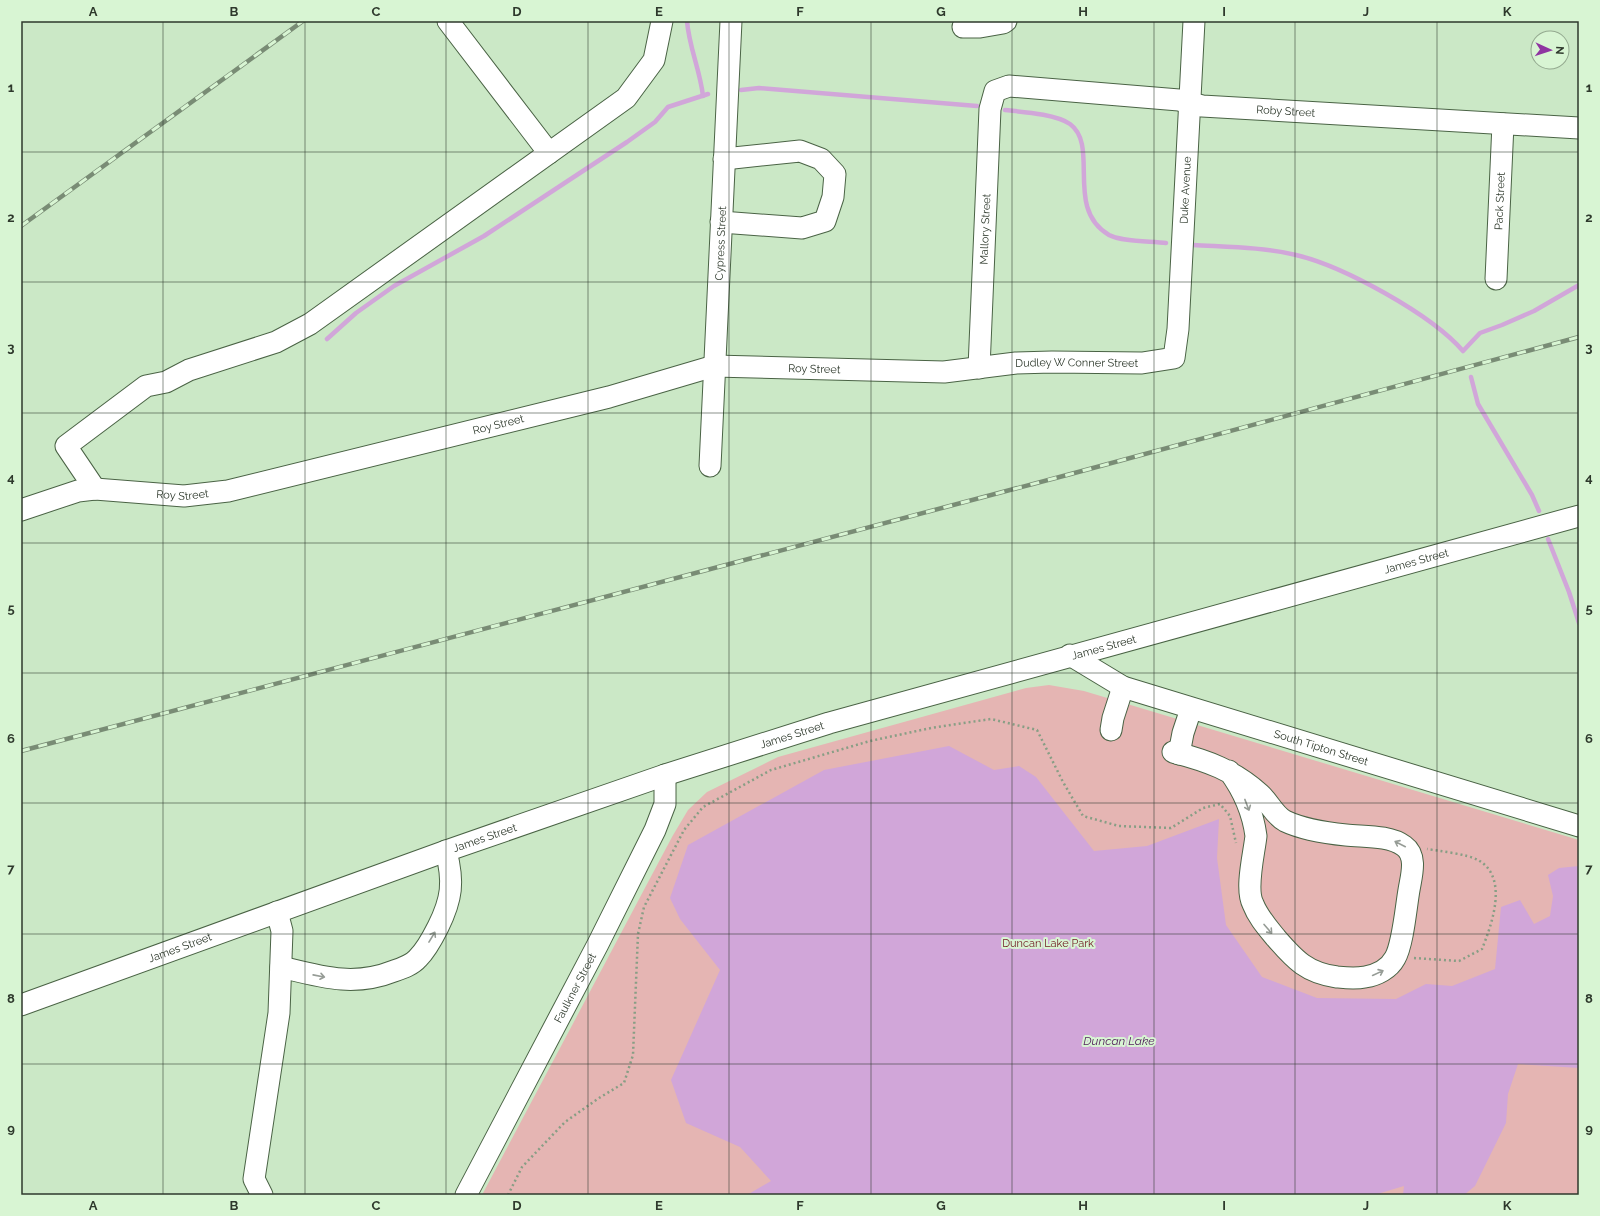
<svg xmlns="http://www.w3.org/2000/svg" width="1600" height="1216" viewBox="0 0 1600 1216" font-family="Raleway,sans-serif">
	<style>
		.green { fill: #e5b5b3 }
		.water { fill: #d1a6d9 }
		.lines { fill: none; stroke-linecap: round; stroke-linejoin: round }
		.stream { stroke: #d1a6d9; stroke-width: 4.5 }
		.minor-casing { stroke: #4a6345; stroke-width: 23 }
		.path { stroke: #889e85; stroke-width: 2.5; stroke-dasharray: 2 3; stroke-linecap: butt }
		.minor { stroke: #fff; stroke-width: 21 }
		.rail-casing { stroke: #798c75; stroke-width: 4.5 }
		.rail { stroke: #d8f5d3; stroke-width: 3; stroke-dasharray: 9; stroke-linecap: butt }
		.oneway { stroke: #969c96 }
		.grid { fill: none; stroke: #2e392c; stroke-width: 1; stroke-opacity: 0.55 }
		.labels { text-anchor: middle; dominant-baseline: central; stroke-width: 4; stroke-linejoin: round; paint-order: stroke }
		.street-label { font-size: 11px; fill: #2e392c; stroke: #d8f5d3 }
		.park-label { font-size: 11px; fill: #732127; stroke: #d8f5d3 }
		.water-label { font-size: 12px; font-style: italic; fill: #501d5a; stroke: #d8f5d3 }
		.neatline { fill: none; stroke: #2e392c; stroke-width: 1.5 }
		.grid-label { font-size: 13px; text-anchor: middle; font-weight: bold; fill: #2e392c }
	</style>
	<rect width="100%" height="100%" fill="#cbe8c6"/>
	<polygon class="green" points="1049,685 1084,691 1579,840 1579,1195 482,1195 672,837 688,810 707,792 778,757 1026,688"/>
	<polygon class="water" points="949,746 994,770 1019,766 1036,777 1094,851 1147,846 1219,819 1217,858 1226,925 1262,977 1317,998 1396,999 1426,984 1452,986 1495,969 1501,907 1520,900 1534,924 1550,916 1553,896 1548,875 1559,868 1579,866 1579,1068 1518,1064 1508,1094 1506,1123 1475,1186 1464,1195 1403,1195 1404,1186 1374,1195 747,1195 771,1181 740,1147 686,1123 671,1080 720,970 680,919 670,898 688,845 824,770"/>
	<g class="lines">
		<g class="stream">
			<path d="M 687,21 C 689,47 700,70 703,96"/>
			<polyline points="741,90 759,88 977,106"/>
			<path d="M 1005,110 C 1023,112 1055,114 1070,124 C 1100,146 1064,209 1109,235 C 1122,242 1151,241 1166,243"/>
			<path d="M 1193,245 C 1227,247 1263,247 1296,255 C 1343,266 1431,314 1463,351 L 1480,333 L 1502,325 L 1534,311 L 1579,285"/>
			<polyline points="327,339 356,313 394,286 484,236 627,142 655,122 668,107 708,94"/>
			<polyline points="1471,377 1478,404 1532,495 1539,511"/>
			<polyline points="1548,539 1569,592 1579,623"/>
		</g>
		<defs>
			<g id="minor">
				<polyline points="448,21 549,153"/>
				<polyline points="963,27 980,27 1003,23 1006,21"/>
				<polyline points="721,222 802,228 825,221 833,197 835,174 821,159 800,151 724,159"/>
				<path id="s1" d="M 1496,279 L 1503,124"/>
				<path id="s2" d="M 979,368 L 990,109 L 995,91 L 1009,86 L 1179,100 L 1202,106 L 1579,128"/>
				<path id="s3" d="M 710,466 L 731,21"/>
				<polyline points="95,489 66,446 146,386 166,382 189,370 276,342 310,324 626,98 654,60 662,21"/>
				<path id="s4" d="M 21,510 L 78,491 L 95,489 L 184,496 L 228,491 L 609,397 L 714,366 L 944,372 L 1016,363 L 1052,362 L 1142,363 L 1174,358 L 1178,329 L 1194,21"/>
				<path id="s5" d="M 1070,655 L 1123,687 L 1579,826"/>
				<polyline points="1111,730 1113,718 1123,687"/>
				<path d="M 1173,752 C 1208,761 1233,770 1260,794 C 1269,802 1274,815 1285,821 C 1304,830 1326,833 1346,835 C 1364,837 1389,835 1404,846 C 1418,856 1411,877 1409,890 C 1406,907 1403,944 1395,958 C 1389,969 1377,975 1365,977 C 1355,979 1347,978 1337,977 C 1307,973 1295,960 1276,938 C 1267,927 1258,917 1253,904 C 1245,889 1254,854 1256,836 C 1253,813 1243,790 1229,771"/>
				<polyline points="1179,754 1183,733 1191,709"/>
				<path d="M 281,967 C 322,977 354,987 394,971 C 403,968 412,965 418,958 C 426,950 433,937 438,927 C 452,899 454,882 446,851"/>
				<path id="s6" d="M 21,1005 L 446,851 L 665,775 L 829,723 L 1579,516"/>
				<polyline points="262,1195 254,1179 279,1013 282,931 277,912"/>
				<path id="s7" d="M 466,1195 L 598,944 L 655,830 L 665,804 L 665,775"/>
			</g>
		</defs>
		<use href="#minor" class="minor-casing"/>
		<g class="path">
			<path d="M 1414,958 L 1459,961 L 1482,949 C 1492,924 1509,877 1478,860 C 1467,854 1439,851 1427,849"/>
			<polyline points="508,1195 522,1167 565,1122 599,1098 624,1083 633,1055 638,934 644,907 684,830 703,807 771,770 870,741 931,728 991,719 1037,730 1063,782 1083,816 1119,826 1171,828 1203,808 1220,804 1230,816 1236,843"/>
		</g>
		<use href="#minor" class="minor"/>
		<defs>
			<g id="rail">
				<polyline points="21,226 303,21"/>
				<polyline points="21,751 1067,475 1579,337"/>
			</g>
		</defs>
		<use href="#rail" class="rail-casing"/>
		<use href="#rail" class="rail"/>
	</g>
	<defs><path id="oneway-shaft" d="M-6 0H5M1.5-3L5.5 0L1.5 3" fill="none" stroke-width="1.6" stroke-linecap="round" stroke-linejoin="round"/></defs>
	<g class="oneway">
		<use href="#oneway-shaft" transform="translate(1247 805) rotate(69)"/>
		<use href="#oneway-shaft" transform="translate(1400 844) rotate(-153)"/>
		<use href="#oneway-shaft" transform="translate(1268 929) rotate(49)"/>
		<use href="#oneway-shaft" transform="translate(432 937) rotate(-59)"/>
		<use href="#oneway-shaft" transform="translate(1378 973) rotate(-25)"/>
		<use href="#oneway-shaft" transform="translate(319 976) rotate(11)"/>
	</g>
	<path class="grid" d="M 163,21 L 163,1195M 305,21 L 305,1195M 446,21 L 446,1195M 588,21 L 588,1195M 729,21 L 729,1195M 871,21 L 871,1195M 1012,21 L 1012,1195M 1154,21 L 1154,1195M 1295,21 L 1295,1195M 1437,21 L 1437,1195M 21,152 L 1579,152M 21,282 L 1579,282M 21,413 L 1579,413M 21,543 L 1579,543M 21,673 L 1579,673M 21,803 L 1579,803M 21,934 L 1579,934M 21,1064 L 1579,1064"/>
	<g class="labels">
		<g class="street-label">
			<text stroke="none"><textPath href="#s2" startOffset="571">Roby Street</textPath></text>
			<text stroke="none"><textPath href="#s4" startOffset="1342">Duke Avenue</textPath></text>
			<text stroke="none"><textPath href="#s1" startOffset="78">Pack Street</textPath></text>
			<text stroke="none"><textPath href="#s2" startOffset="139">Mallory Street</textPath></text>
			<text stroke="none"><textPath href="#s3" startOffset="223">Cypress Street</textPath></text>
			<text stroke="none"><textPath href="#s4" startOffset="1076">Dudley W Conner Street</textPath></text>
			<text stroke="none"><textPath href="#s4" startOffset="813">Roy Street</textPath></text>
			<text stroke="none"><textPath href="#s4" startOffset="489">Roy Street</textPath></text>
			<text stroke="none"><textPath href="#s4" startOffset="165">Roy Street</textPath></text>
			<text stroke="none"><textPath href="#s6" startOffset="1465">James Street</textPath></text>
			<text stroke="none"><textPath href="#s6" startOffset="1141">James Street</textPath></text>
			<text stroke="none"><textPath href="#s6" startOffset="817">James Street</textPath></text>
			<text stroke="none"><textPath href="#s5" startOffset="269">South Tipton Street</textPath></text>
			<text stroke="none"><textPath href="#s6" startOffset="493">James Street</textPath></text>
			<text stroke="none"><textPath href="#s6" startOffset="169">James Street</textPath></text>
			<text stroke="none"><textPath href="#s7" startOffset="234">Faulkner Street</textPath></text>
		</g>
		<g class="park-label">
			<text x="1048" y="943">Duncan Lake Park</text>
		</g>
		<g class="water-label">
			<text x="1119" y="1041">Duncan Lake</text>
		</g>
	</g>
	<rect width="1600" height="1216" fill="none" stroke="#d8f5d3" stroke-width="44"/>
	<g transform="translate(1550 50) rotate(93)"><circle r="19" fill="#d8f5d3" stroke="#94aa90"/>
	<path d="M0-3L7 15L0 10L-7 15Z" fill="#8f35a1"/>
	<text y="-6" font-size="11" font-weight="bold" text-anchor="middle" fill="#2e392c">N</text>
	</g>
	<rect x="22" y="22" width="1556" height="1172" class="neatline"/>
	<g class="grid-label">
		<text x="93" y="16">A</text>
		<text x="234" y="16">B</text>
		<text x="376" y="16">C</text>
		<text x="517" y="16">D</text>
		<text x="659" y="16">E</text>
		<text x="800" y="16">F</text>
		<text x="941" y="16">G</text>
		<text x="1083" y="16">H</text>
		<text x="1224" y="16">I</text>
		<text x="1366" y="16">J</text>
		<text x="1507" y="16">K</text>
		<text x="11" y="92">1</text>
		<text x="1589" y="92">1</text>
		<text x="11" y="222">2</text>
		<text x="1589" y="222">2</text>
		<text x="11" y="352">3</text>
		<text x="1589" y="352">3</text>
		<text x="11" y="482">4</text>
		<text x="1589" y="482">4</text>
		<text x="11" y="613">5</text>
		<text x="1589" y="613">5</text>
		<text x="11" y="743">6</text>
		<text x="1589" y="743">6</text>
		<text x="11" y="873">7</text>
		<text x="1589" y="873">7</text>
		<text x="11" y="1003">8</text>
		<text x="1589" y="1003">8</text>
		<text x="11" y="1133">9</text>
		<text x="1589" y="1133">9</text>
		<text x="93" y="1210">A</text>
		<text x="234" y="1210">B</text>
		<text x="376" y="1210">C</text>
		<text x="517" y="1210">D</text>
		<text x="659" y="1210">E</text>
		<text x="800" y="1210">F</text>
		<text x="941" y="1210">G</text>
		<text x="1083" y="1210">H</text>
		<text x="1224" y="1210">I</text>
		<text x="1366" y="1210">J</text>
		<text x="1507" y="1210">K</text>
	</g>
</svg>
